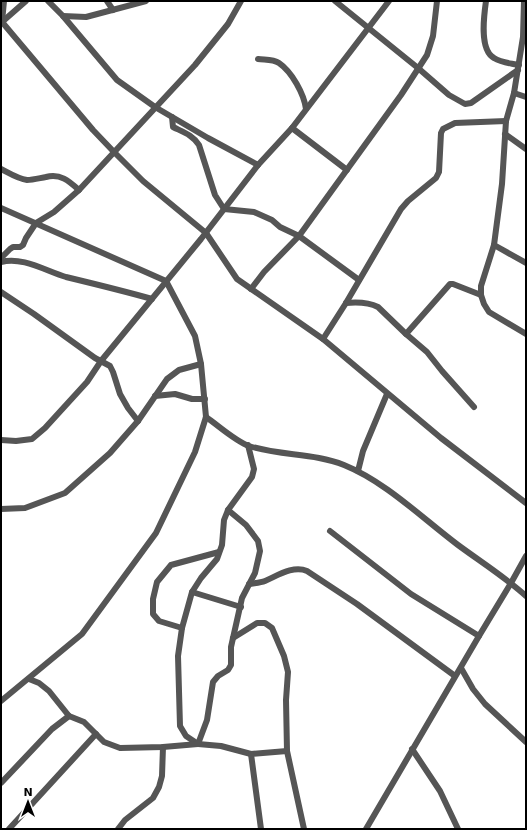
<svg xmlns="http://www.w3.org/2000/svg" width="527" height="830" viewBox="0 0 527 830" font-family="'DejaVu Sans',sans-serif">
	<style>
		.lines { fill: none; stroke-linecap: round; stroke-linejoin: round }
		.street { stroke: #555; stroke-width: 6 }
	</style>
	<rect width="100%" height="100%" fill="#fff"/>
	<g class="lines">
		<g class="street">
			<polyline points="4,1 2,22 93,130 114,152 143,181 206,233 237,279 323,339 441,438 526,503"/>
			<polyline points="48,1 63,16 117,80 155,107 208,138 258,165"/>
			<polyline points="107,1 113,10"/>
			<polyline points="335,1 418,68 449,95 465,104 471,103 518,70"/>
			<path d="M 486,1 C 484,15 479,50 494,58 C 502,63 510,63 519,65"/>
			<polyline points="524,1 523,37 514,93 506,121 502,184 494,245 526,263"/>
			<polyline points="63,16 86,17 146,1"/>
			<polyline points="2,22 26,1"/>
			<path d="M 258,59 C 265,60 273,59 279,63 C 292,72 304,94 306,109"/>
			<polyline points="514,93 526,97"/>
			<path d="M 172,117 L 173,127 C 183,132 193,135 199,145 L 215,195 L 224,209 L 254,212 L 272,220 L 280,227 L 299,236 L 359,280"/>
			<polyline points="292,128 347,170"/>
			<polyline points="505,134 526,149"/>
			<path d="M 1,169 C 9,173 18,179 27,180 C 33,180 40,178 46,177 C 60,173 69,181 79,190"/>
			<polyline points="1,208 166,281 195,336 201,364 206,417 195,452 156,533 82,634 1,701"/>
			<polyline points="494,245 481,286 481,295 484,304 489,312 526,334"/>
			<polyline points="1,258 10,249 13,247 20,247 23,245 26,238 36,223 54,212 79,190 195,65 228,24 241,1"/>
			<path d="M 1,262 C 22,256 46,271 66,277 C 95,284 124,291 152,299"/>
			<polyline points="251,289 264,272 299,236 401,95 427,55 433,36 437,1"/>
			<polyline points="1,292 34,314 95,358 110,366 113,372 120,394 128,408 138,421"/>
			<path d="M 346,303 C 357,302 368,302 378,307 L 406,334 L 450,284 L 453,284 L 481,295"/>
			<polyline points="406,334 427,352 442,371 474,407"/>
			<polyline points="323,339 346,303 401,209 408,201 436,178 439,172 441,133 443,129 455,123 506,121"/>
			<polyline points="155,396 175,394 192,399 205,399"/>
			<path d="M 206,417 C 219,426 235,441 249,446 C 280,456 314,453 344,465 C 386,482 422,518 458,545 C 481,562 505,577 526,596"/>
			<polyline points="1,440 16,441 32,439 45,428 87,382 101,361 201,239 258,165 292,128 389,1"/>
			<polyline points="248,445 254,469 252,477 228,510 224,520 222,545 217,559 201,578 192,592 182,628 178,656 180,726 186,736 198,744 221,746 251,754 287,751"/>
			<polyline points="358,471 363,451 387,394"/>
			<polyline points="1,509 25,508 65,493 110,453 138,421 167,379 179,370 201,364"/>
			<polyline points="330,531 411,594 479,636"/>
			<path d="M 249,584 C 254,583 260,583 265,581 C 277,576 293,565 307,571 L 357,604 L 455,676"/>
			<polyline points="192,592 241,607"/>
			<polyline points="182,628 159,621 153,614 153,599 157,582 171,565 219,552"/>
			<polyline points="233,638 257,623 265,623 272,628 284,656 288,672 286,700 287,751 304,829"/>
			<polyline points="461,668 473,689 485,704 526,742"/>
			<polyline points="29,679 39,683 49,691 69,716 84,722 104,742 120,748 163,747 198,744 207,720 213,682 218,676 228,670 231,665 231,647 242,598 255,573 260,551 258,541 246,525 228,510"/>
			<polyline points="412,749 440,791 458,829"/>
			<polyline points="251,754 261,829"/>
			<polyline points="1,783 52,729 69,716"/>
			<polyline points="9,829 96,734"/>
			<polyline points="118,829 125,820 153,798 159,787 162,776 163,747"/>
			<polyline points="366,829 479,636 511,583 526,556"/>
		</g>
	</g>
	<rect width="527" height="830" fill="none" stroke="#000000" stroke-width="4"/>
	<g transform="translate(28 802)" stroke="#ffffff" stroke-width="3" paint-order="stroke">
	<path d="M0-3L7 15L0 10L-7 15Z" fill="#000000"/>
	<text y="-6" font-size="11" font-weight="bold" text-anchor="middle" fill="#000000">N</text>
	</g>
</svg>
